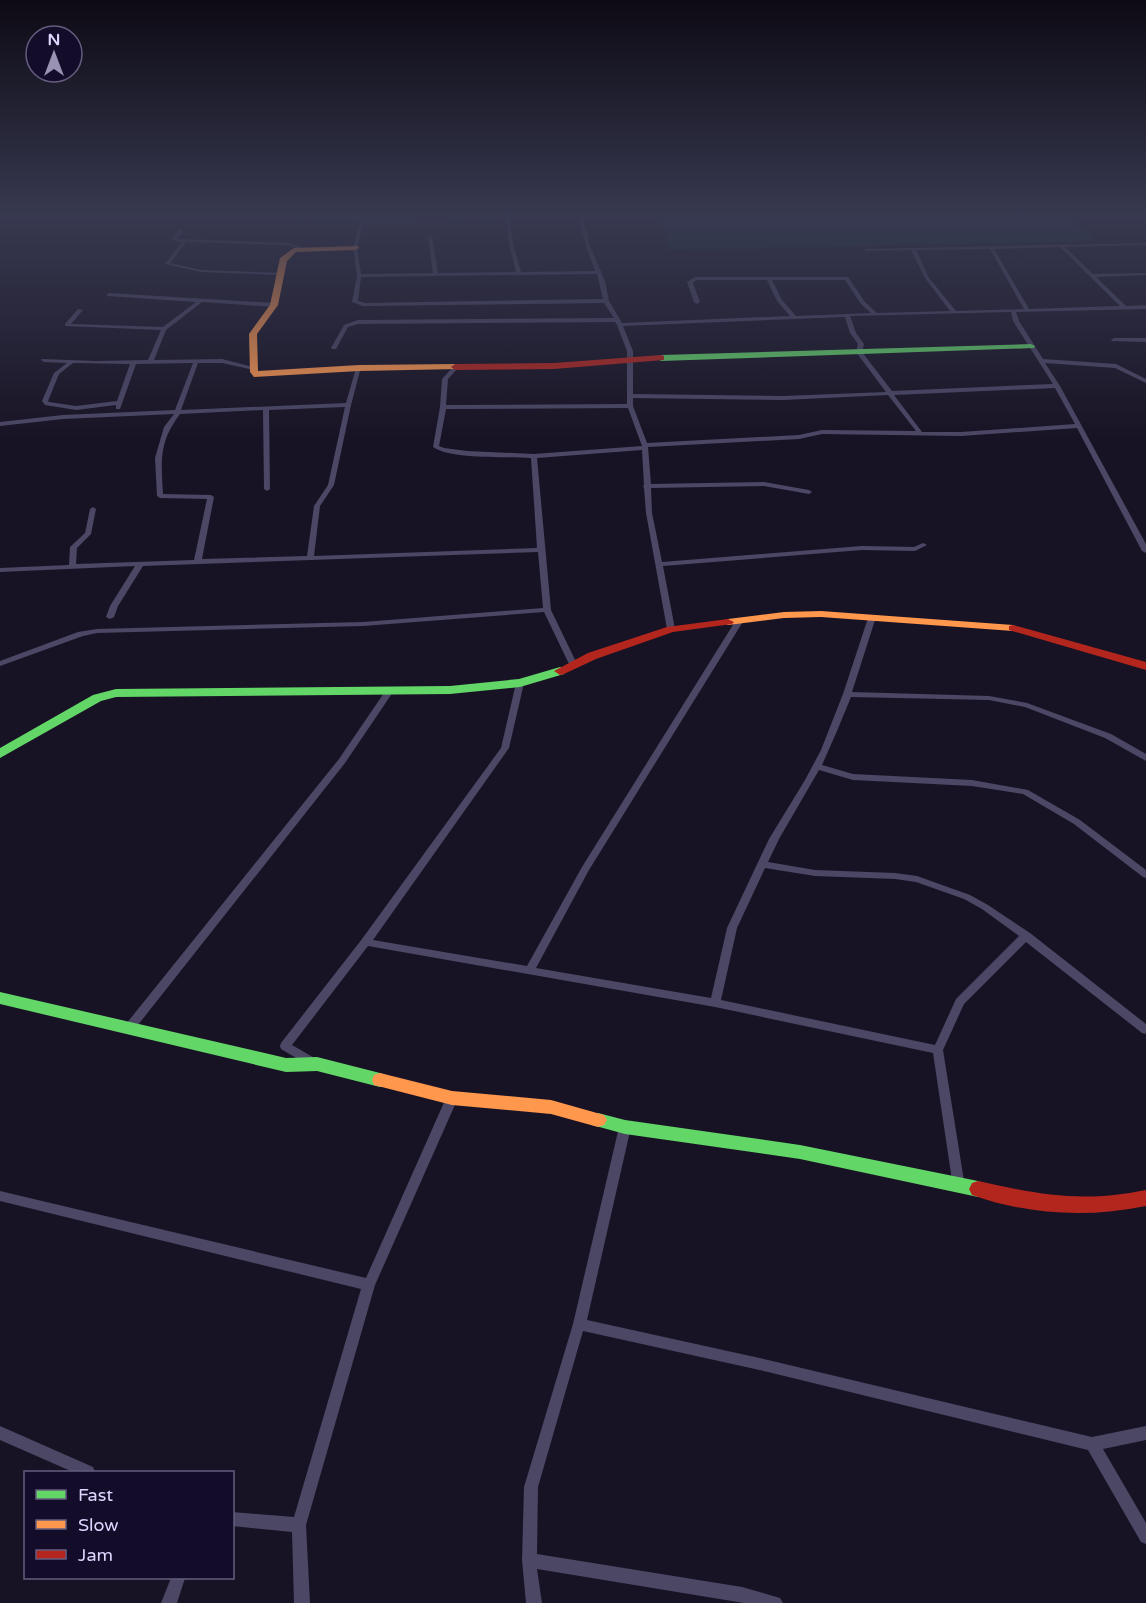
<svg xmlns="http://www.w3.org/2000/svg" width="1146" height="1603" viewBox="0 0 1146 1603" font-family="'Varela Round',sans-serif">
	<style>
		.green { fill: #112f32 }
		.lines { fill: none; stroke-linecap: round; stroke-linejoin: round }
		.street { fill: #4b4765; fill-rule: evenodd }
		.fast { fill: #63d668; fill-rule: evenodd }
		.slow { fill: #ff974d; fill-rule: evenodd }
		.jam { fill: #b3261e; fill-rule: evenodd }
	</style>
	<rect width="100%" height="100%" fill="#181324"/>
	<polygon class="green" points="657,215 1067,215 1097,241 671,250"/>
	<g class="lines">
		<g class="street">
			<path d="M 356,215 L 360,215 L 363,223 L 557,215 L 555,216 L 510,218 L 513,244 L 521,272 L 595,271 L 586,246 L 578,215 L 582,215 L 590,246 L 605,281 L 609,301 L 622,323 L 790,316 L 777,301 L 767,280 L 696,280 L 693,283 L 700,302 L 697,304 L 694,302 L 687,282 L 695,277 L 848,277 L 865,302 L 877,313 L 950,311 L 925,278 L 911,250 L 867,251 L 865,251 L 865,249 L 1146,243 L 1146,245 L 1065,247 L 1093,274 L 1146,273 L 1146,275 L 1096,277 L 1126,306 L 1146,305 L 1146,309 L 1016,312 L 1019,321 L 1043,359 L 1116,364 L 1146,379 L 1146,383 L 1115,368 L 1045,363 L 1060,386 L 1146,544 L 1146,553 L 1142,551 L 1077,428 L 961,436 L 822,434 L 799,439 L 648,447 L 651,484 L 764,482 L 809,490 L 812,492 L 809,494 L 764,486 L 651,488 L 652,513 L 662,562 L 862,546 L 914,547 L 923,543 L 927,545 L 915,551 L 862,550 L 663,566 L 675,629 L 671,631 L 667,629 L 646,513 L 644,488 L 643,486 L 644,485 L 642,450 L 537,458 L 551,610 L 578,666 L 577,668 L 571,668 L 570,666 L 544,612 L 363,626 L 97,633 L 83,636 L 0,666 L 0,661 L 78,632 L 97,629 L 363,622 L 543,608 L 538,552 L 143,566 L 118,606 L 114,617 L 110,619 L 106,617 L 110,606 L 135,566 L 0,572 L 0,568 L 69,565 L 70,547 L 85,533 L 90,509 L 93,507 L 96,509 L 91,534 L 77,548 L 76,564 L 194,560 L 207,499 L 160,498 L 157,496 L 155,458 L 164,427 L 174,414 L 63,419 L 0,426 L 0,422 L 63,415 L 175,410 L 193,363 L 136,364 L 120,409 L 116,409 L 116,405 L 76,410 L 45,405 L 42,401 L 54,373 L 67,363 L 44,362 L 41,360 L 42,359 L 96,361 L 148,360 L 161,330 L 65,326 L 65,324 L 78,309 L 83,310 L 71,324 L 163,327 L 196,302 L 107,296 L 107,294 L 109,293 L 274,303 L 277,305 L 274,307 L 202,302 L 166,330 L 154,360 L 222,359 L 257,368 L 254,370 L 222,363 L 198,363 L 181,410 L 346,403 L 356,368 L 361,367 L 351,405 L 334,485 L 320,506 L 314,556 L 537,548 L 531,458 C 506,456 452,460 433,447 L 440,407 L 442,379 L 453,367 L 457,367 L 457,369 L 448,379 L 446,405 L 627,404 L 627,351 L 617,325 L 615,322 L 358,324 L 348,327 L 336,349 L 332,349 L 331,348 L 344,325 L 358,320 L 614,318 L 604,303 L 363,306 L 352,302 L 357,276 L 353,248 L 359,224 L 358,220 L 208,218 L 206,217 L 208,216 L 357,218 ZM 506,219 L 509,244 L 516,272 L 438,273 L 432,237 L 430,236 L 428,237 L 433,273 L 361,274 L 357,248 L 363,225 ZM 1060,247 L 1120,306 L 1029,309 L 994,249 ZM 990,249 L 1024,309 L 956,311 L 929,278 L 916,250 ZM 597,274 L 603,299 L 365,303 L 358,301 L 361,277 ZM 772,280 L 845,280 L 861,304 L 871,313 L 796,316 L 782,300 ZM 1011,312 L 1013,321 L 1053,384 L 892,391 L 862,352 L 864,344 L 856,333 L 850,316 ZM 845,317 L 850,333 L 858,344 L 856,352 L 886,392 L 783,396 L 633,394 L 633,351 L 623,326 ZM 73,363 L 130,364 L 117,401 L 76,406 L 49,402 L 48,401 L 59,374 ZM 1055,388 L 1075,424 L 961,432 L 922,432 L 894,395 ZM 888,395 L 916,431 L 822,430 L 799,435 L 647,443 L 633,406 L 633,398 L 783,400 ZM 345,407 L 328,485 L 314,506 L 307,556 L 202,559 L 214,497 L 211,495 L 163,494 C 161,460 159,442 180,414 L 263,410 L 264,489 L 267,491 L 270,489 L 269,410 ZM 628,408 L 642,446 L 534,454 L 467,451 L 444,448 L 439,446 L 446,409 Z"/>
			<polygon points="180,229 184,230 177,239 289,243 306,249 304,250 289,245 186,242 170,263 201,270 281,273 283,274 281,275 201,272 165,264 182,242 171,240"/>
			<polygon points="1114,338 1146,338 1146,342 1112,341 1111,340"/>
			<path d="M 869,615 L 872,615 L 876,617 L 852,692 L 989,696 L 1027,703 L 1111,734 L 1146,754 L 1146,761 L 1105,738 L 1025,707 L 989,700 L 851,697 L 837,731 L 822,765 L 853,774 L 972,780 L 1028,790 L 1080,820 L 1146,870 L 1146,878 L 1143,877 L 1074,824 L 1023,794 L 972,786 L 853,780 L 819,770 L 779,839 L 768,862 L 815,870 L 895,873 L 917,876 L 970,895 L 988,905 L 1030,933 L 1146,1024 L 1146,1034 L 1142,1033 L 1026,942 L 964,1004 L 943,1050 L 965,1187 L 963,1191 L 959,1192 L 955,1191 L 953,1187 L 933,1053 L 715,1007 L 368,946 L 292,1045 L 318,1060 L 320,1063 L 318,1066 L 314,1067 L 310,1066 L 281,1049 L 280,1046 L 281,1043 L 362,939 L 501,748 L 516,683 L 520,681 L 524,683 L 509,748 L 373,940 L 527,966 L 582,867 L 736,620 L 740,618 L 744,620 L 589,870 L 536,968 L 711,998 L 727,928 L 769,839 L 805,780 L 821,750 L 843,694 ZM 765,868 L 815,876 L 895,879 L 916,882 L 964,899 L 982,909 L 1019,936 L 956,999 L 935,1045 L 721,1000 L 737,928 Z"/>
			<polygon points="386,690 389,690 393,692 345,763 134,1030 130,1031 126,1030 125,1027 126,1024 339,759"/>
			<polygon points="452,1093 456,1095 458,1098 375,1285 306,1525 310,1603 294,1603 292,1532 232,1526 232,1512 294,1517 361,1289 0,1201 0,1191 366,1278 446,1098 448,1095"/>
			<polygon points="625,1122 629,1124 631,1127 587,1320 768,1360 1092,1437 1146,1426 1146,1440 1103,1449 1146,1523 1146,1544 1141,1542 1088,1450 768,1372 583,1331 538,1487 537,1554 742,1587 780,1598 783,1603 744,1603 537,1569 542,1603 526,1603 522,1560 524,1487 573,1324 619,1127 621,1124"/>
			<polygon points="0,1426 93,1467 95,1472 73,1472 0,1440"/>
			<polygon points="171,1578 185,1578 177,1603 161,1603"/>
		</g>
		<g class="fast">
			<polygon points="1031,344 1035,346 1034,348 661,361 657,358 661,355"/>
			<polygon points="560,667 564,668 566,671 564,674 520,687 450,694 116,697 101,701 0,758 0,748 93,695 116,689 450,686 519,679"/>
			<polygon points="0,992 286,1058 317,1057 380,1073 386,1075 388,1080 386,1085 380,1087 317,1071 286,1072 0,1004"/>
			<polygon points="598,1113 625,1120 800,1145 978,1181 984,1183 987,1189 984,1195 978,1197 800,1159 625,1134 592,1125 589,1120 592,1115"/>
		</g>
		<g class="slow">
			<polygon points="358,246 359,248 355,250 296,252 287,261 278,305 257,334 258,371 359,365 455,364 458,365 458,369 359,371 254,377 250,372 249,334 270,305 280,258 294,248"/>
			<polygon points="821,611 1013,625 1019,628 1013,631 821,617 784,618 728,625 722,622 728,619 784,612"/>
			<polygon points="380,1073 452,1091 551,1100 604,1115 607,1120 604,1125 598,1127 551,1114 452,1105 374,1085 372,1080 374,1075"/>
		</g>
		<g class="jam">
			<polygon points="661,355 664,356 664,360 554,369 455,370 451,367 455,364 554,363"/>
			<polygon points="728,619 734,622 732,624 673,632 596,659 564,674 560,675 554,671 588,653 667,627"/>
			<polygon points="1013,625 1146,662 1146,670 1009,630 1009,626"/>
			<path d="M 978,1181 C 1040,1195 1083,1203 1146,1190 L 1146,1206 C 1088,1218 1028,1215 972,1195 L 969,1189 L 972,1183 Z"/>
		</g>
	</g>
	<linearGradient id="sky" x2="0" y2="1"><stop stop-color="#0d0a14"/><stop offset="0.49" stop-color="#373950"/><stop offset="1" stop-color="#373950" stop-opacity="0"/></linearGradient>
	<rect width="1146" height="439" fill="url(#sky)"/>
	<rect x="24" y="1471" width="210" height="108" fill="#140d2a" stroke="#655d7f" stroke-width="1.5"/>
	<rect x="36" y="1490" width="30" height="9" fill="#63d668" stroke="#655d7f" stroke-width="1.5"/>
	<text x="78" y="1501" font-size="18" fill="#ded6ff">Fast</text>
	<rect x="36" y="1520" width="30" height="9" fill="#ff974d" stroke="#655d7f" stroke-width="1.5"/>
	<text x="78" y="1531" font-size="18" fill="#ded6ff">Slow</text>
	<rect x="36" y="1550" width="30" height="9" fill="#b3261e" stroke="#655d7f" stroke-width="1.5"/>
	<text x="78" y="1561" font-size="18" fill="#ded6ff">Jam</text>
	<g transform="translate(54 54)"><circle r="28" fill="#140d2a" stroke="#655d7f" stroke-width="1.5"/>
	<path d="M0-4.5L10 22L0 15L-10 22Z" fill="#9992b2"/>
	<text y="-9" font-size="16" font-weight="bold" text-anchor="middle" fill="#ded6ff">N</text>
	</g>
</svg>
